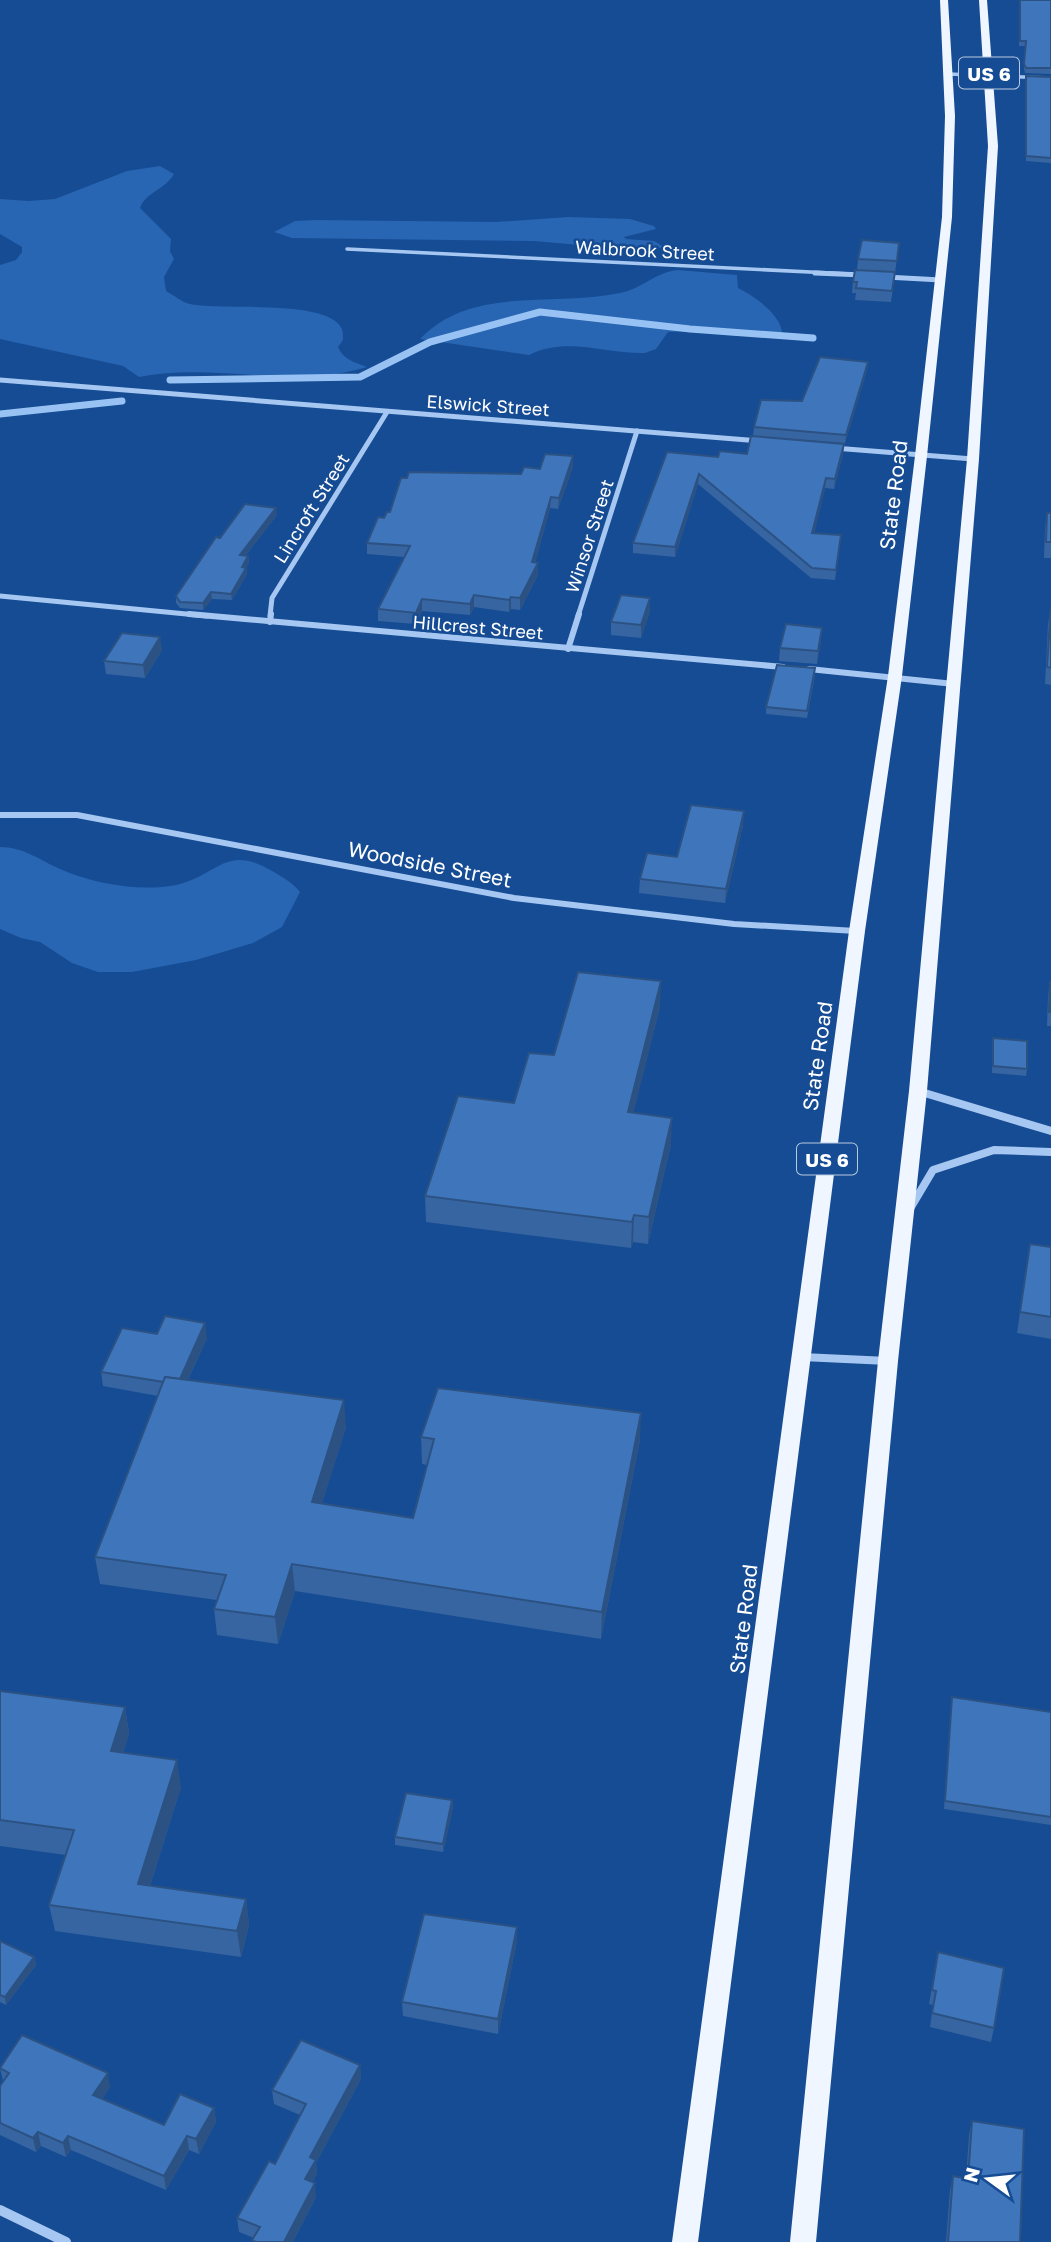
<svg xmlns="http://www.w3.org/2000/svg" width="1051" height="2242" viewBox="0 0 1051 2242" font-family="'Golos Text',sans-serif">
	<style>
		.green { fill: #2865b2 }
		.lines { fill: none; stroke-linecap: round; stroke-linejoin: round }
		.stream { stroke: #98c2f3; stroke-width: 7 }
		.street-far4 { stroke: #a6c7f1; stroke-width: 3.5 }
		.street-far3 { stroke: #a6c7f1; stroke-width: 5 }
		.street-far2 { stroke: #a6c7f1; stroke-width: 6 }
		.street-far1 { stroke: #a6c7f1; stroke-width: 8 }
		.street { stroke: #a6c7f1; stroke-width: 10 }
		.primary { fill: #f0f6ff; fill-rule: evenodd }
		.wall { fill: #3665a1 }
		.shaded-wall { fill: #2c5283 }
		.building { fill: #3f75bb; stroke: #2c5283; stroke-width: 2 }
		.labels { text-anchor: middle; dominant-baseline: central; stroke-width: 5; stroke-linejoin: round; paint-order: stroke }
		.far-street-label { font-size: 18px; fill: #fff; stroke: #164c94 }
		.shield { fill: #164c94; stroke: #b9c9df; stroke-width: 2 }
		.shield-label { font-size: 19px; font-weight: bold; fill: #fff }
		.street-label { font-size: 21px; fill: #fff; stroke: #164c94 }
	</style>
	<rect width="100%" height="100%" fill="#164c94"/>
	<g class="green">
		<path d="M 160,166 L 174,174 C 166,189 146,192 140,208 L 171,239 L 170,251 L 174,259 L 164,277 L 166,291 C 174,295 181,302 190,304 C 220,311 329,298 342,329 C 343,332 343,336 343,340 L 338,347 C 344,360 354,362 367,367 C 292,390 215,362 139,377 L 123,366 L 0,339 L 0,265 L 16,260 L 22,252 L 22,247 L 0,234 L 0,199 L 29,201 L 55,199 L 127,171 Z"/>
		<polygon points="568,217 630,219 654,226 656,229 624,237 626,239 654,241 664,247 647,251 534,241 292,238 274,232 295,221 316,220 496,222"/>
		<path d="M 678,270 L 737,275 L 738,288 C 753,295 780,314 782,332 L 735,336 L 694,331 L 668,332 L 656,349 L 645,353 C 605,354 567,336 529,355 L 420,339 C 471,285 554,307 620,293 C 642,289 655,272 678,270 Z"/>
		<path d="M 0,847 C 23,847 40,860 60,869 C 91,883 135,891 170,886 C 218,879 223,841 274,872 C 284,878 293,883 300,892 L 282,927 L 253,943 L 196,960 L 132,972 L 98,972 L 72,963 L 40,942 L 21,938 L 0,929 Z"/>
	</g>
	<g class="lines">
		<g class="stream">
			<polyline points="170,380 360,377 430,342 540,312 690,329 813,338"/>
			<polyline points="0,414 122,401"/>
		</g>
		<g class="street-far4">
			<polyline points="948,74 1051,78"/>
			<polyline points="347,249 850,274"/>
		</g>
		<g class="street-far3">
			<polyline points="815,273 863,275"/>
			<polyline points="886,277 941,280"/>
			<polyline points="0,380 760,441"/>
			<polyline points="834,448 973,459"/>
			<polyline points="0,596 207,616"/>
			<polyline points="270,616 272,598 387,412"/>
			<polyline points="578,616 637,431"/>
		</g>
		<g class="street-far2">
			<polyline points="189,614 783,667"/>
			<polyline points="270,622 271,614"/>
			<polyline points="568,649 579,614"/>
			<polyline points="809,669 954,684"/>
			<polyline points="0,815 77,815 514,898 734,924 856,931"/>
		</g>
		<g class="street-far1">
			<polyline points="918,1091 1051,1131"/>
			<polyline points="911,1207 933,1170 994,1150 1051,1152"/>
			<polyline points="802,1357 888,1361"/>
		</g>
		<polyline class="street" points="0,2210 66,2242"/>
		<g class="primary">
			<polygon points="940,0 948,0 955,116 952,217 927,456 902,676 865,931 698,2242 672,2242 849,931 888,676 915,456 942,217 945,116"/>
			<polygon points="979,0 987,0 998,146 979,459 927,1091 898,1361 816,2242 790,2242 878,1361 909,1091 967,459 988,146"/>
		</g>
	</g>
	<g class="wall">
		<polygon points="1019,0 1051,0 1051,74 1025,73 1024,69 1025,46 1019,46"/>
		<polygon points="1026,76 1051,77 1051,163 1026,161"/>
		<polygon points="899,243 891,302 855,300 856,293 852,293 853,282 857,270 858,259"/>
		<polygon points="868,362 867,370 845,443 753,436 754,427 802,401"/>
		<polygon points="844,444 843,454 834,489 825,488 814,533 841,535 835,580 811,578 698,484 675,557 633,553 633,543 667,452 718,457"/>
		<polygon points="573,467 558,509 550,508 535,563 538,575 520,610 511,609 509,612 474,607 470,615 422,611 416,624 378,621 378,609 404,557 367,554 367,543 384,518 390,512 521,474"/>
		<polygon points="1047,513 1051,513 1051,558 1044,558 1045,529"/>
		<polygon points="277,515 245,556 248,556 249,563 246,567 247,574 232,600 212,599 203,610 180,608 176,603 176,596 220,538"/>
		<polygon points="1051,607 1051,685 1045,684 1048,624"/>
		<polygon points="650,611 641,638 611,635 611,622"/>
		<polygon points="821,641 817,664 779,661 780,648"/>
		<polygon points="162,650 145,678 106,674 104,661"/>
		<polygon points="815,675 807,718 766,714 766,707"/>
		<polygon points="743,825 725,903 639,893 640,879"/>
		<polygon points="1050,982 1051,982 1051,1026 1047,1026 1048,996"/>
		<polygon points="660,1007 633,1113 671,1144 648,1244 633,1242 631,1248 426,1222 425,1196 514,1103 554,1055"/>
		<polygon points="993,1038 1027,1069 1026,1076 992,1073"/>
		<polygon points="1030,1244 1051,1247 1051,1339 1017,1333"/>
		<polygon points="207,1338 188,1380 346,1427 322,1503 413,1518 427,1465 422,1464 421,1437 640,1440 601,1639 295,1591 278,1644 217,1635 214,1609 217,1600 100,1584 95,1557 158,1396 103,1386 101,1372"/>
		<polygon points="0,1691 125,1707 129,1734 123,1753 181,1787 150,1886 246,1899 249,1925 241,1957 55,1931 49,1905 66,1855 0,1846"/>
		<polygon points="952,1697 1051,1712 1051,1825 944,1809"/>
		<polygon points="452,1800 453,1807 443,1852 395,1845 395,1837"/>
		<polygon points="0,1941 34,1957 36,1965 6,2005 0,2002"/>
		<polygon points="517,1941 498,2034 403,2016 402,2002"/>
		<polygon points="938,1952 994,2028 991,2042 930,2027 933,2005 929,2004"/>
		<polygon points="360,2065 361,2079 316,2163 317,2174 312,2182 316,2197 293,2242 252,2242 254,2238 239,2232 237,2218 275,2164 300,2115 274,2104 272,2090"/>
		<polygon points="0,2068 110,2087 102,2099 164,2125 214,2108 216,2122 199,2154 189,2150 166,2190 71,2150 66,2157 41,2146 36,2152 0,2135 0,2086 3,2081"/>
		<polygon points="972,2121 1020,2242 946,2242 950,2190 953,2176 966,2179 969,2135"/>
	</g>
	<g class="shaded-wall">
		<polygon points="868,362 867,370 845,443 846,435"/>
		<polygon points="844,444 843,454 834,489 835,479"/>
		<polygon points="573,456 573,467 558,509 559,498"/>
		<polygon points="699,474 698,484 675,557 675,547"/>
		<polygon points="826,478 825,488 812,543 812,533"/>
		<polygon points="551,497 550,508 532,574 532,562"/>
		<polygon points="276,508 277,515 240,562 240,555"/>
		<polygon points="248,556 249,563 242,574 242,567"/>
		<polygon points="538,563 538,575 520,610 520,598"/>
		<polygon points="246,568 247,574 232,600 231,594"/>
		<polygon points="211,592 212,599 203,610 203,603"/>
		<polygon points="474,595 474,607 470,615 470,604"/>
		<polygon points="511,597 511,609 509,612 509,600"/>
		<polygon points="650,598 650,611 641,638 641,625"/>
		<polygon points="422,599 422,611 416,624 416,613"/>
		<polygon points="822,628 821,641 817,664 818,651"/>
		<polygon points="160,637 162,650 145,678 143,665"/>
		<polygon points="744,811 743,825 725,903 726,889"/>
		<polygon points="661,981 660,1007 627,1139 628,1112"/>
		<polygon points="672,1118 671,1144 648,1244 649,1217"/>
		<polygon points="634,1215 633,1242 631,1248 632,1222"/>
		<polygon points="205,1323 207,1338 179,1399 177,1384"/>
		<polygon points="344,1400 346,1427 314,1529 312,1502"/>
		<polygon points="641,1413 640,1440 601,1639 602,1612"/>
		<polygon points="292,1564 295,1591 278,1644 275,1617"/>
		<polygon points="125,1707 129,1734 115,1778 111,1751"/>
		<polygon points="177,1760 181,1787 142,1911 138,1884"/>
		<polygon points="452,1800 453,1807 443,1852 443,1844"/>
		<polygon points="246,1899 249,1925 241,1957 237,1931"/>
		<polygon points="517,1927 517,1941 498,2034 498,2019"/>
		<polygon points="34,1957 36,1965 6,2005 5,1997"/>
		<polygon points="360,2065 361,2079 316,2163 317,2174 306,2193 305,2179 310,2157"/>
		<polygon points="108,2073 110,2087 96,2110 93,2095"/>
		<polygon points="214,2108 216,2122 199,2154 196,2139"/>
		<polygon points="38,2132 41,2146 36,2152 33,2138"/>
		<polygon points="68,2136 71,2150 66,2157 63,2143"/>
		<polygon points="187,2136 189,2150 166,2190 164,2176"/>
		<polygon points="315,2183 316,2197 293,2242 284,2242"/>
	</g>
	<g class="building">
		<polygon points="1020,0 1051,0 1051,68 1026,68 1024,64 1026,41 1020,41"/>
		<polygon points="1026,76 1051,77 1051,158 1026,156"/>
		<polygon points="862,240 899,243 897,261 858,259"/>
		<polygon points="855,270 895,272 892,291 856,288 857,282 853,282"/>
		<polygon points="820,357 868,362 846,435 754,427 761,400 802,401"/>
		<polygon points="751,436 844,444 835,479 826,478 812,533 841,535 836,570 812,568 699,474 675,547 633,543 667,452 718,457 720,451 747,454"/>
		<polygon points="545,454 573,456 559,498 551,497 532,562 538,563 520,598 511,597 509,600 474,595 470,604 422,599 416,613 378,609 410,546 367,543 378,517 384,518 387,512 390,512 401,478 407,478 409,472 521,474 524,467 540,469"/>
		<polygon points="245,504 276,508 240,555 248,556 242,567 246,568 231,594 211,592 203,603 180,602 176,596 216,537 220,538"/>
		<polygon points="1047,513 1051,513 1051,542 1046,542"/>
		<polygon points="621,595 650,598 641,625 611,622"/>
		<polygon points="1051,607 1051,668 1047,667"/>
		<polygon points="786,624 822,628 818,651 780,648"/>
		<polygon points="122,633 160,637 143,665 104,661"/>
		<polygon points="777,665 815,668 807,711 766,707"/>
		<polygon points="691,805 744,811 726,889 640,879 647,853 677,857"/>
		<polygon points="578,972 661,981 628,1112 672,1118 649,1217 634,1215 632,1222 425,1196 458,1096 514,1103 529,1053 554,1055"/>
		<polygon points="1050,982 1051,982 1051,1012 1049,1012"/>
		<polygon points="993,1038 1027,1041 1027,1069 993,1066"/>
		<polygon points="1030,1244 1051,1247 1051,1317 1020,1312"/>
		<polygon points="165,1316 205,1323 180,1379 165,1377 164,1382 101,1372 122,1328 157,1334"/>
		<polygon points="165,1377 344,1400 312,1502 413,1518 434,1439 421,1437 438,1388 641,1413 602,1612 292,1564 275,1617 214,1609 226,1575 95,1557"/>
		<polygon points="0,1691 125,1707 111,1751 177,1760 138,1884 246,1899 237,1931 49,1905 74,1830 0,1820"/>
		<polygon points="952,1697 1051,1712 1051,1817 945,1801"/>
		<polygon points="406,1793 452,1800 443,1844 395,1837"/>
		<polygon points="424,1914 517,1927 498,2019 402,2002"/>
		<polygon points="0,1941 34,1957 5,1997 0,1995"/>
		<polygon points="938,1952 1004,1968 994,2028 932,2013 936,1991 932,1990"/>
		<polygon points="22,2035 108,2073 93,2095 164,2125 180,2094 214,2108 196,2139 187,2136 164,2176 68,2136 63,2143 38,2132 33,2138 0,2123 0,2086 9,2073 0,2068"/>
		<polygon points="301,2040 360,2065 310,2157 316,2160 305,2179 315,2183 284,2242 256,2242 252,2240 260,2227 237,2218 269,2161 275,2164 306,2104 272,2090"/>
		<polygon points="972,2121 1024,2129 1020,2242 948,2242 953,2176 968,2179"/>
	</g>
	<g class="labels">
		<g class="far-street-label">
			<text transform="translate(645 250) rotate(3)">Walbrook Street</text>
			<text transform="translate(488 405) rotate(4)">Elswick Street</text>
			<text transform="translate(311 508) rotate(-58)">Lincroft Street</text>
			<text transform="translate(589 536) rotate(-72)">Winsor Street</text>
			<text transform="translate(478 627) rotate(5)">Hillcrest Street</text>
		</g>
		<g class="shield">
			<rect x="959" y="57.5" width="60" height="31" rx="5"/>
			<rect x="797" y="1143.5" width="60" height="31" rx="5"/>
		</g>
		<g class="shield-label">
			<text x="989" y="73">US 6</text>
			<text x="827" y="1159">US 6</text>
		</g>
		<g class="street-label">
			<text transform="translate(893 495) rotate(-83)">State Road</text>
			<text transform="translate(430 864) rotate(11)">Woodside Street</text>
			<text transform="translate(817 1056) rotate(-82)">State Road</text>
			<text transform="translate(743 1619) rotate(-83)">State Road</text>
		</g>
	</g>
	<g transform="translate(988 2179) rotate(285)" stroke="#164c94" stroke-width="5" paint-order="stroke">
	<path d="M0-5L12 26L0 18L-12 26Z" fill="#ffffff"/>
	<text y="-10" font-size="19" font-weight="bold" text-anchor="middle" fill="#ffffff">N</text>
	</g>
</svg>
